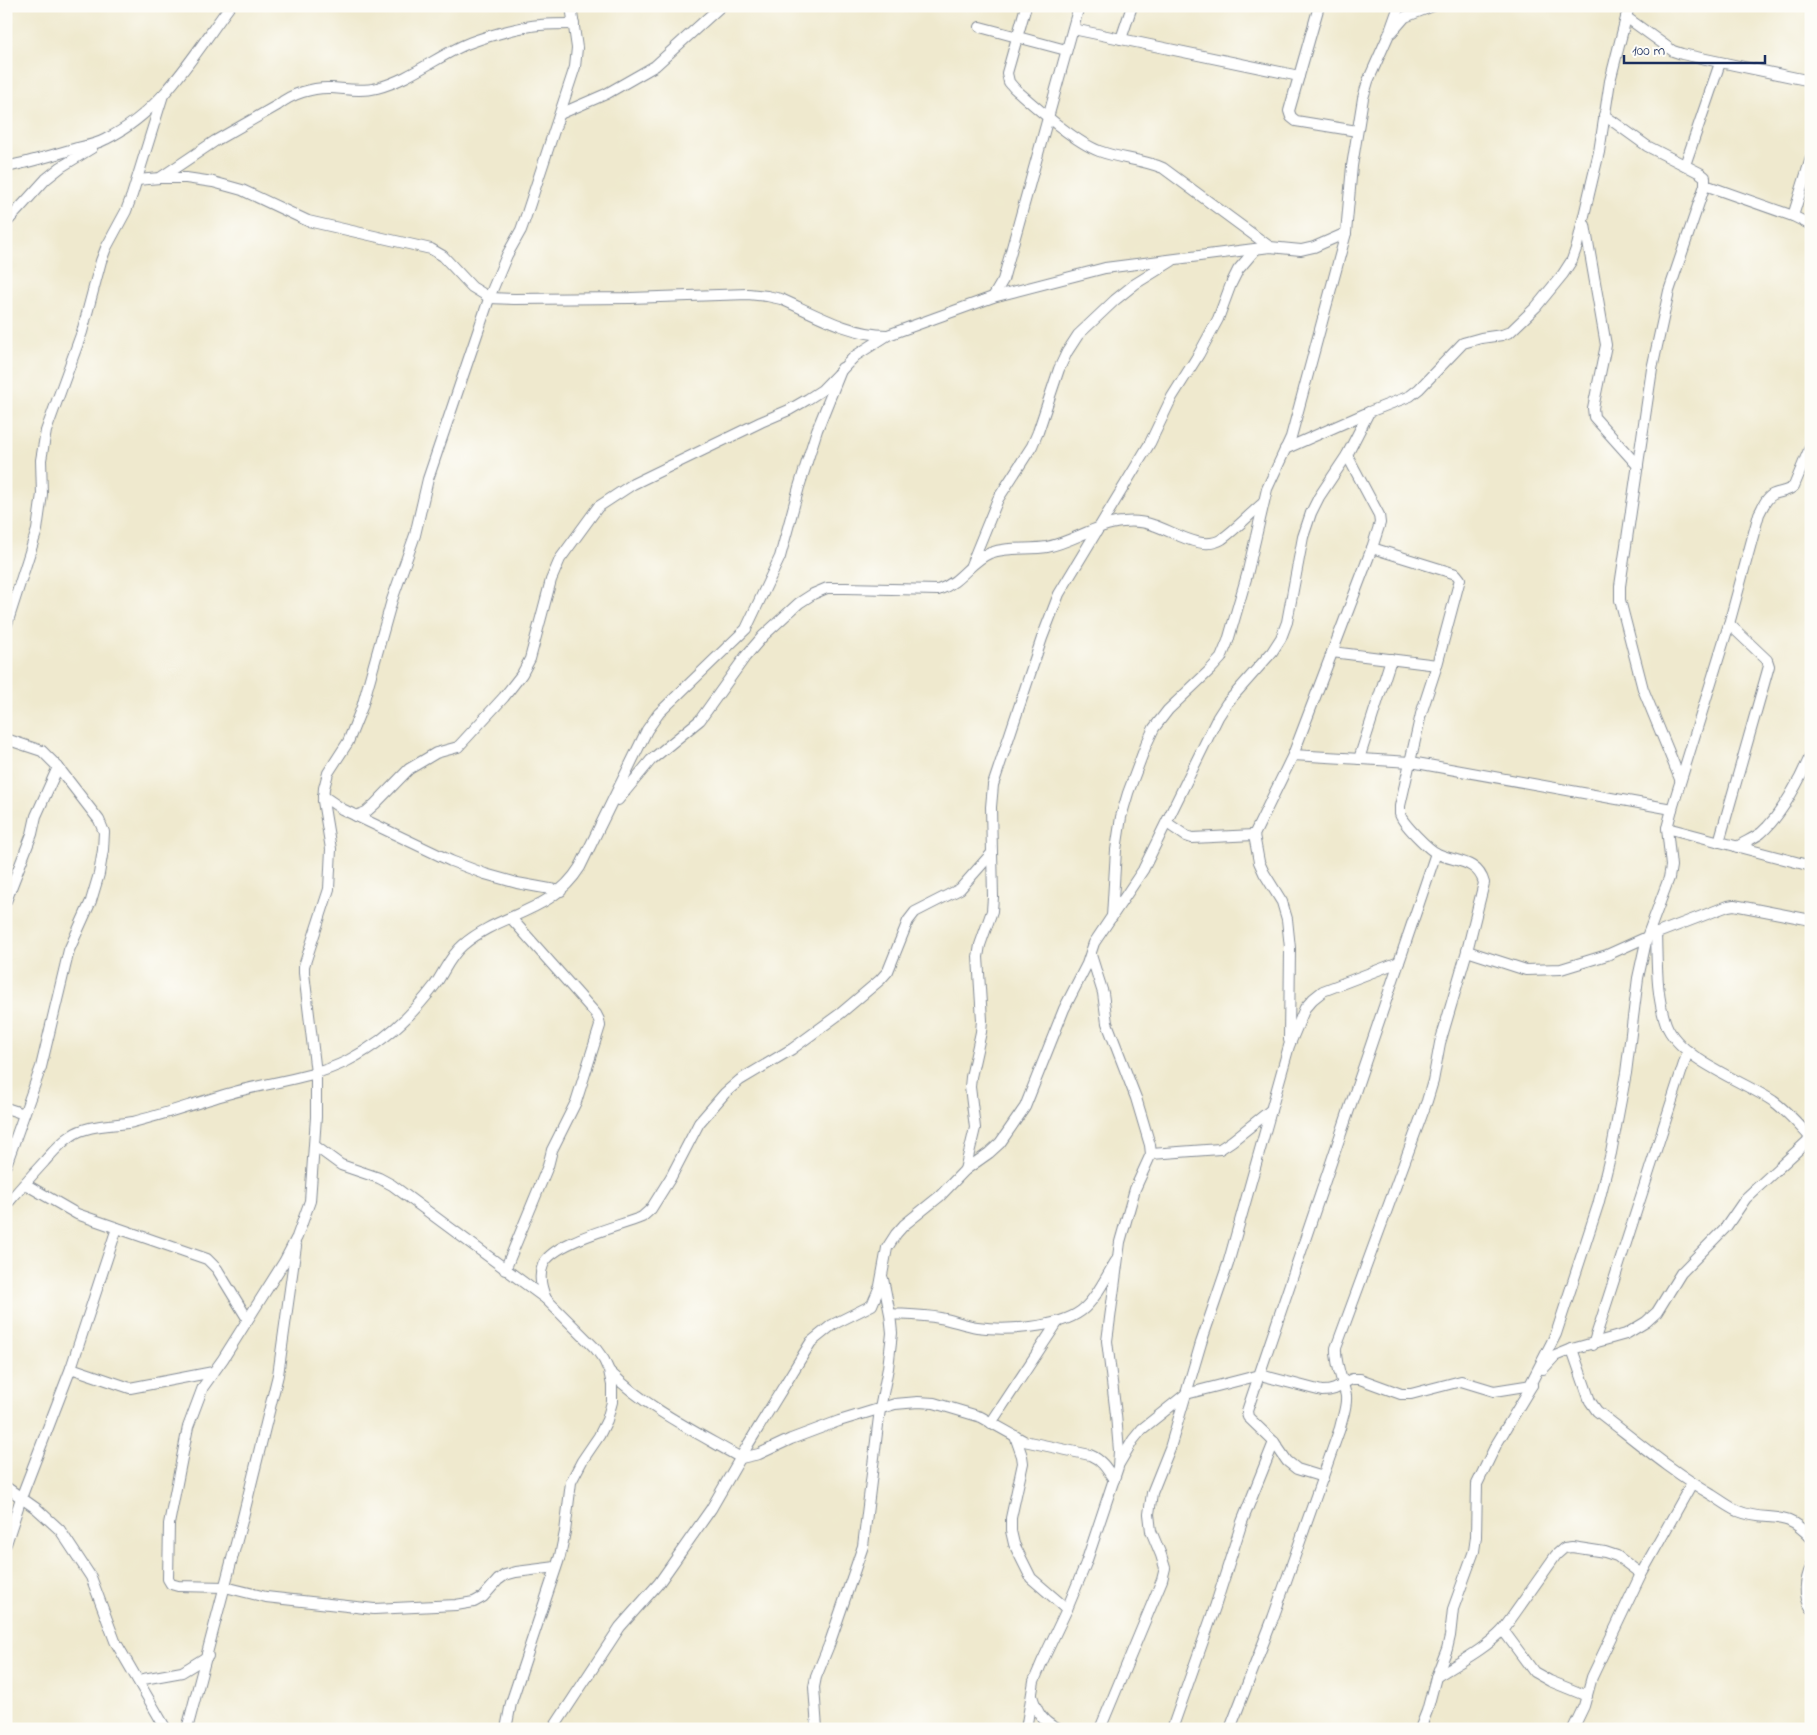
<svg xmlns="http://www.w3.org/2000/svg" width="1817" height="1735" viewBox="0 0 1817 1735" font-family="'Indie Flower',sans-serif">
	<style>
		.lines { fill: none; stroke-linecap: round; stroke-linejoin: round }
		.minor-casing { stroke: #858c96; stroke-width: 12 }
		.minor { stroke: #fff; stroke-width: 10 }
	</style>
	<rect width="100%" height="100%" fill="#fdfcf7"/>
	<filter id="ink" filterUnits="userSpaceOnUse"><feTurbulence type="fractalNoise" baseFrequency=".02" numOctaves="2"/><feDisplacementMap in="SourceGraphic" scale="10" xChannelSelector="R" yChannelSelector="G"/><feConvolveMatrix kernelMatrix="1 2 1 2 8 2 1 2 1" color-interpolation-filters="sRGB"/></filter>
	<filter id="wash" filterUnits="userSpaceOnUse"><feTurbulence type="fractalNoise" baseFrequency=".0096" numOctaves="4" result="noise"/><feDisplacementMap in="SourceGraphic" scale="20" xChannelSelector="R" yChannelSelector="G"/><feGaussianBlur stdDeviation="1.12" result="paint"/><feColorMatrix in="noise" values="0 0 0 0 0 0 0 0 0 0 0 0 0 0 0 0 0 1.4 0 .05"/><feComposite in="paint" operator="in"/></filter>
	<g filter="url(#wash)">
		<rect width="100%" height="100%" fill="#efe9ce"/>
	</g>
	<g filter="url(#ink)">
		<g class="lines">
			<defs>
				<g id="minor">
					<path d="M 1026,6 L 1007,73 L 1009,82 L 1014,88 C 1036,107 1073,141 1099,151 C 1120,159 1142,159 1163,168 L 1270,247"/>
					<polyline points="1319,6 1289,111 1291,117 1296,121 1357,131"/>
					<polyline points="1626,17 1673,51 1682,54 1811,81"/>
					<polyline points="980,27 1066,50"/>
					<polyline points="1073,29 1299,76"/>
					<polyline points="1392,32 1405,17 1433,6"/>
					<polyline points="1121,39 1132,6"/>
					<polyline points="560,114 606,94 655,66 721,6"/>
					<polyline points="1604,115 1647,146 1700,173 1705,177 1705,185 1669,291 1652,369 1620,586 1620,600 1643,689 1680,779"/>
					<polyline points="1685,165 1720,63"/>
					<path d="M 6,167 C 30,162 53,155 77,148 C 86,146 97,144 106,139 C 162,112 194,54 230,6"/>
					<path d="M 160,178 L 215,141 L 278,105 C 291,94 313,87 331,88 C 346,89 362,92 377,88 C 408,80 434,59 462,46 C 479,38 522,26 540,25 C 551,24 563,24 574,24"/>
					<path d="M 137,180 L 160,178 L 186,178 L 213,182 L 242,190 L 308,221 L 431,249 L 443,256 L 472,287 L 490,298 L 514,299 L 630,298 L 748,294 L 767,296 L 781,299 C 815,314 850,335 887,335"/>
					<polyline points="1705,185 1793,216 1811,225"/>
					<polyline points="1793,216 1811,158"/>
					<polyline points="6,223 46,179 61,167 92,148"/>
					<polyline points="1585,225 1606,345 1593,408 1594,417 1638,466"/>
					<polyline points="993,297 1003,280 1079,6"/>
					<polyline points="1285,449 1369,412"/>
					<polyline points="971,565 998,499 1032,446 1038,432 1059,369 1067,352 1078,335 1115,300 1135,284 1172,261"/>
					<polyline points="6,627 37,530 42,494 41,460 46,431 82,332 101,261 106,248 126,211 132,195 163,95"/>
					<polyline points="1332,652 1437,665"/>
					<polyline points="6,739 42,751 58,767 99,820 104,832 103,850 99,874 91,901 69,950 41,1067 6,1165"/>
					<polyline points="1293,755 1411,762 1672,809"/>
					<polyline points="1359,759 1391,659"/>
					<polyline points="323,796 342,809 451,861 485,874 517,883 561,891"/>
					<path d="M 618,800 L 651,760 L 700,720 L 745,657 L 763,636 L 799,603 L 813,594 L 827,588 L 845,588 L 938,590 C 962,582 969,562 990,553 C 1008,546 1029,550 1047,547 C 1073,542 1096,524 1123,522 C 1133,521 1144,522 1153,525 C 1173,531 1202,552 1222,539 C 1236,529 1249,515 1262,504"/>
					<polyline points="356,816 366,812 375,804 409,769 436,753 458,747 504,697 522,674 530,659 551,580 560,559 598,507 633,484 761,422 789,410 808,399 822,390 855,356 888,335 993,297 1105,268 1270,247 1301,250 1314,247 1346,233"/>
					<polyline points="1167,823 1186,836 1192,838 1254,835"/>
					<polyline points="1667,828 1811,866"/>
					<polyline points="1719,842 1769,666 1767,660 1729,624"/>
					<path d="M 1737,847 C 1745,842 1754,838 1761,833 C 1781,816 1801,778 1811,754"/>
					<polyline points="6,901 32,834 36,816 58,767"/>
					<polyline points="1112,917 1116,850 1121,817 1128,793 1146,745 1154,728 1168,710 1210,670 1221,658 1228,641 1247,575 1267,489 1291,437 1346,233 1352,166 1363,98 1368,81 1389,34 1399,6"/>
					<polyline points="1467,951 1526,970 1561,969 1607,955 1647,937 1728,906 1734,905 1811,920"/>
					<polyline points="1289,1040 1290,948 1287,919 1282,902 1264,873 1259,862 1254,835 1293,755 1372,548 1380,523 1379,515 1347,455"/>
					<polyline points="6,1108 24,1114"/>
					<polyline points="315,1146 341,1165 379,1178 392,1185 546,1299 596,1349 604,1360 609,1371 612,1385 612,1402 607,1420 599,1436 582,1461 571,1482 565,1532 560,1556 511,1703 506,1729"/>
					<polyline points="1151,1154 1220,1149 1232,1141 1271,1110"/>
					<polyline points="965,1170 975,1128 970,1087 971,1077 981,1032 982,1020 978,957 980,945 992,911 993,897 991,807 993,785 1042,638 1059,594 1150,443 1172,397 1199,354 1218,319 1231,284 1238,270 1255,250"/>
					<polyline points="25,1184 77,1214 207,1259 217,1269 247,1318"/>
					<path d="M 6,1205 C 19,1190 31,1176 44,1162 C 52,1153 60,1143 71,1136 C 88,1124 113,1126 133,1122 C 166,1114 198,1102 231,1093 C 269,1082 311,1079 347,1061 C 382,1043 411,1017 435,985 C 444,972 450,956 463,945 C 501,912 551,914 580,867 L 647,730 L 659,713 L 746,629 L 780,557 L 799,487 L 817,430 L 842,368"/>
					<polyline points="505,1270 548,1166 552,1150 576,1102 600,1026 599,1020 596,1014 511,918"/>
					<path d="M 546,1299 C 542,1289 538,1277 543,1265 C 552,1242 618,1227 642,1217 L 651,1209 L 671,1177 L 699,1123 L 725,1093 L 740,1080 L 792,1049 L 841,1013 L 880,980 L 888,971 L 908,921 L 915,912 L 960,889 L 991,854"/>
					<path d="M 890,1314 C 907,1315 923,1315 940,1318 C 952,1320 964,1325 977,1327 C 1005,1331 1058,1328 1081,1311 C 1095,1301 1107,1275 1116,1261"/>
					<polyline points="1593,1345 1688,1051"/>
					<path d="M 1572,1349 L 1590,1401 L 1597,1411 C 1635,1440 1671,1471 1712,1495 C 1720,1500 1729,1507 1738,1511 C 1770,1524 1783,1507 1811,1538"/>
					<polyline points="71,1368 130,1388 213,1372"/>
					<path d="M 1543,1369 L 1555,1356 L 1572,1349 L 1626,1334 L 1646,1322 L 1657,1312 L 1681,1273 L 1726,1227 L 1746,1198 L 1811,1138 C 1799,1125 1787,1111 1773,1101 C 1743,1081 1679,1059 1666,1024 C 1656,996 1657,963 1656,933"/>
					<path d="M 610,1372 C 648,1409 696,1432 741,1458 L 759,1454 L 791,1439 L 839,1421 L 895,1404 L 918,1402 L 934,1403 L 981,1417 L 1024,1441 L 1090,1455 C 1102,1460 1107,1469 1114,1480"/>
					<polyline points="991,1423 1057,1323"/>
					<polyline points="1015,1436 1022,1456 1023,1463 1011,1518 1011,1531 1014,1544 1031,1578 1067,1609"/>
					<path d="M 1119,1464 L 1133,1440 L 1142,1429 L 1186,1394 L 1260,1375 L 1322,1391 C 1339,1391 1340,1384 1352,1379 L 1360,1379 L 1401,1394 L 1411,1394 L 1461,1381 L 1494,1391 L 1532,1385"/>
					<polyline points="1323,1477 1297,1469 1287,1461 1274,1442 1248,1417 1247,1411 1436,853"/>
					<polyline points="6,1487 37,1509 60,1530 91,1577 115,1641 166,1729"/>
					<polyline points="6,1544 21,1498 71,1368 117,1228"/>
					<polyline points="556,1567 516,1572 505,1575 498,1580 483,1597 474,1602 456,1605 374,1609 266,1597 225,1587 178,1586 171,1584 168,1579 169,1524 188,1427 203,1387 223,1359 284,1262 297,1237 310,1201 316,1117 316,1073 304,973 304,966 329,889 331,849 323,801 324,788 328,773 348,742 362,707 392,600 415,535 428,479 491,293 507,255 521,230 526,216 575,67 577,48 571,6"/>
					<path d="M 1811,1567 C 1805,1580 1803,1596 1811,1608"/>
					<polyline points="1503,1630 1534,1672 1550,1681 1587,1696"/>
					<path d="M 1436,1677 C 1459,1662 1484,1650 1503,1630 L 1556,1555 L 1564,1548 L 1572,1547 L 1605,1552 L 1617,1556 L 1641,1574"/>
					<polyline points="138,1680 182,1672 208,1656"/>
					<path d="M 1032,1696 C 1037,1712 1042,1722 1058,1729"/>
					<polyline points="187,1729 242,1521 278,1375 296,1246"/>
					<polyline points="553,1729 620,1627 659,1583 711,1509 749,1443 811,1342 832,1325 872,1305 880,1286 887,1248 896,1234 904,1225 940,1196 965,1170 989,1153 1000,1143 1025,1107 1064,1009 1087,964 1094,943 1143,870 1218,717 1227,703 1272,652 1281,638 1287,622 1303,537 1311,513 1319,497 1347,455 1369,412 1410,396 1419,389 1463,343 1481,338 1502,335 1510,332 1536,307 1563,274 1572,260 1577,246 1589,194 1599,152 1610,81 1629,6"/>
					<polyline points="817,1729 814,1687 816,1677 829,1645 863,1546 880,1409 888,1368 892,1333 890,1314 883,1279"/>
					<polyline points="1026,1729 1034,1681 1042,1662 1067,1609 1086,1563 1118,1467 1119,1451 1116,1415 1107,1341 1120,1242 1135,1189 1151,1154 1150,1145 1136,1098 1107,1023 1103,993 1091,955"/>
					<polyline points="1100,1729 1162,1580 1165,1568 1161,1555 1151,1531 1149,1514 1152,1493 1170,1448 1201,1343 1228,1264 1289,1046 1305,1008 1313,999 1323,991 1399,962"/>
					<polyline points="1172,1729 1215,1607 1242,1522 1274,1442"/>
					<path d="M 1230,1729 L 1273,1618 L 1340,1428 C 1342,1418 1347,1407 1346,1396 C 1343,1380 1335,1365 1336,1348 L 1427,1101 L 1433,1081 L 1440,1043 L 1467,951 L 1484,883 C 1478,860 1456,862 1438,854 C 1429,850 1402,823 1400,814 C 1400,811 1400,809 1400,806 L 1421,714 L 1437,665 L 1460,579 L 1456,574 L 1372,548"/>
					<path d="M 1420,1729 L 1427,1711 L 1436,1677 L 1447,1649 L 1450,1636 L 1453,1609 L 1474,1551 L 1476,1537 L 1477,1484 L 1496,1445 L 1532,1385 L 1531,1383 L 1556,1334 L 1598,1205 L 1611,1153 L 1626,1073 L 1638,978 L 1647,937 L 1669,878 L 1671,866 L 1667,828 L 1672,809 L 1729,624 L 1759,514 C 1763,507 1766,497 1774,494 C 1781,491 1788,492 1794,486 L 1811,445"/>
					<polyline points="1573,1729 1584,1706 1592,1677 1641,1574 1692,1483"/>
				</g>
			</defs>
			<use href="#minor" class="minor-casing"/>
			<use href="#minor" class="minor"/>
		</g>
	</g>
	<rect width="1817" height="1735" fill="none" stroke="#fdfcf7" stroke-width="25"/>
	<path d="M1624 55v8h141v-8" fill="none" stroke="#1b2f5e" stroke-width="2.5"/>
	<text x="1632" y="55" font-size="15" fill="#1b2f5e" stroke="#fdfcf7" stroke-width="4" paint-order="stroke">100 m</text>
</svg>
